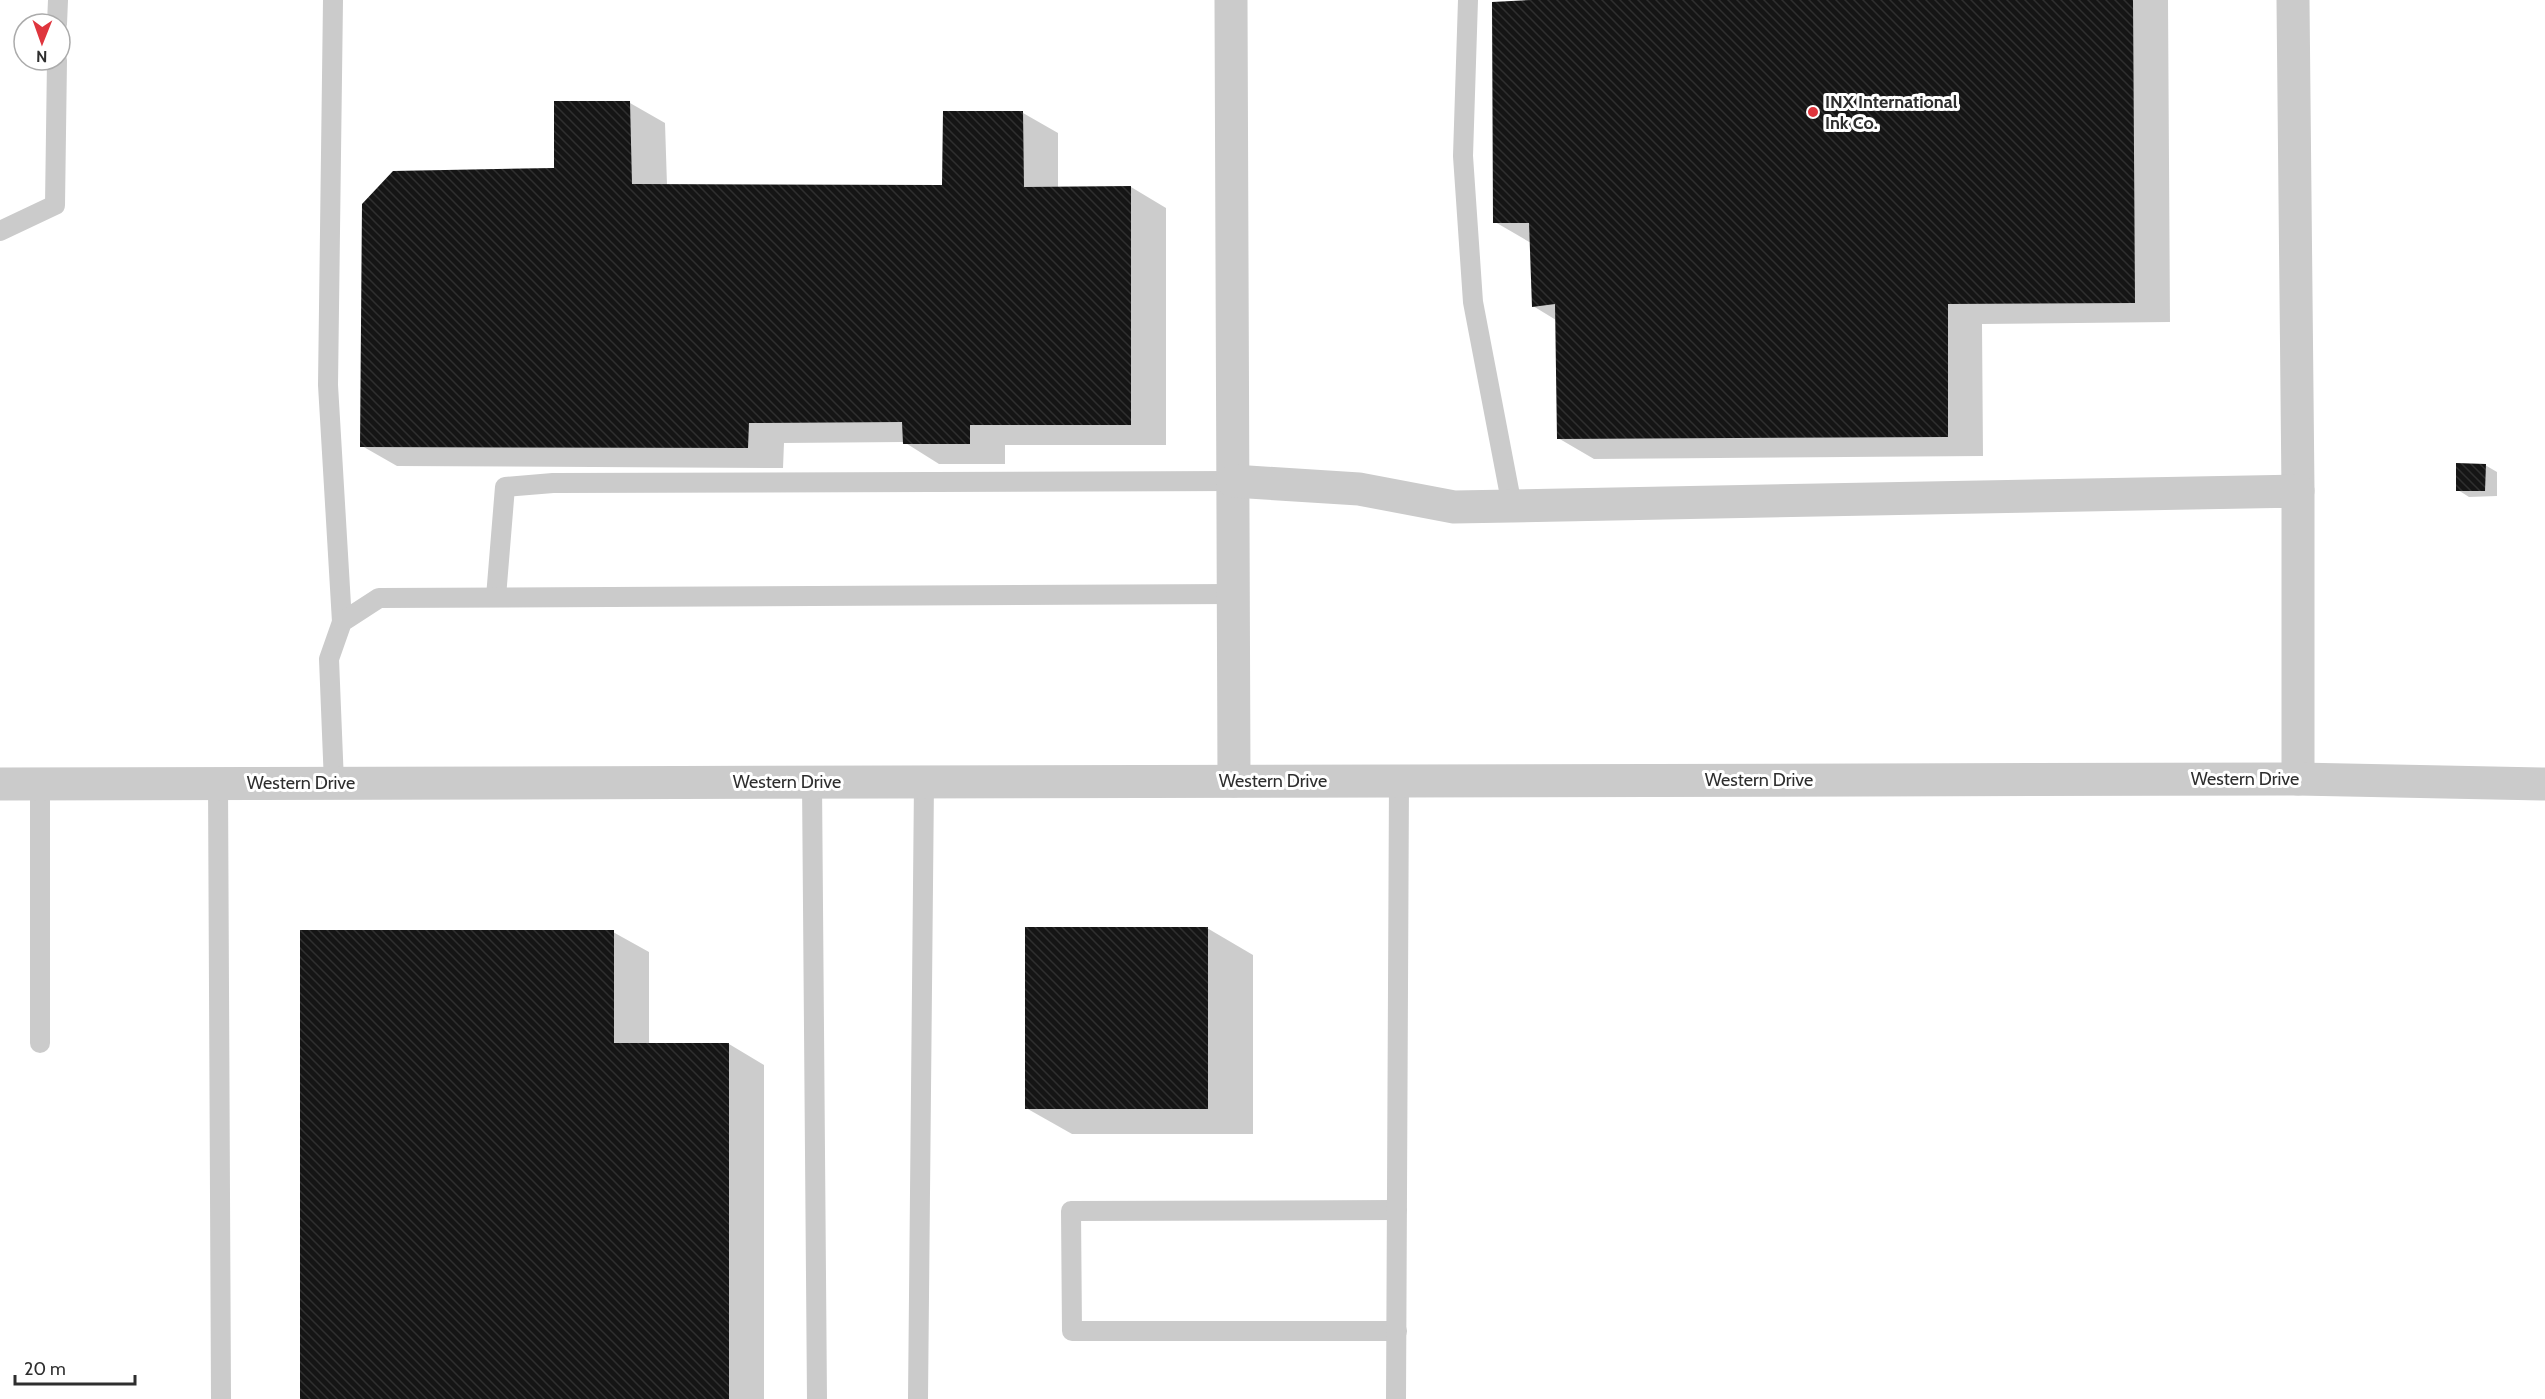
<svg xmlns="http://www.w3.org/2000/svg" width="2545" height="1399" viewBox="0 0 2545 1399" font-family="Cabin,sans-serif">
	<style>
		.shadow { fill: #0003 }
		.building { fill: url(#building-back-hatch) }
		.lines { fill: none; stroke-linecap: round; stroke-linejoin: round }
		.service { stroke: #cbcbcb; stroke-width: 20 }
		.minor { stroke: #cbcbcb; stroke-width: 33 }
		.poi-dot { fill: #df353d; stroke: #fff; stroke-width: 2 }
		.labels { text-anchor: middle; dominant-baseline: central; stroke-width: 6; stroke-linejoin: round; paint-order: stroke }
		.poi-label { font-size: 18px; font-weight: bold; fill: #2e2e2e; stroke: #fff; text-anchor: start }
		.street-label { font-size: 18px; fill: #2e2e2e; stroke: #fff }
	</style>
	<defs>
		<pattern id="building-back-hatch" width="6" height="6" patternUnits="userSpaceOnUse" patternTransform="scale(1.5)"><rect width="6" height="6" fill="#151515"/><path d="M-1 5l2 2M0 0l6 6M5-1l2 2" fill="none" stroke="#2f2f2f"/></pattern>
	</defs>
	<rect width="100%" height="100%" fill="#fff"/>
	<g class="shadow">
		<polygon points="1533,0 2168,0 2170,322 1982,324 1983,456 1594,459 1558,438 1556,320 1533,306 1531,243 1495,222"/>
		<polygon points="630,103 665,123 667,185 944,187 1023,113 1058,133 1058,188 1131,187 1166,208 1166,445 1005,445 1005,464 939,464 904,442 784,443 783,468 397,466 362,446 555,170"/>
		<polygon points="2485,465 2497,472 2497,496 2469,497 2458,490"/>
		<polygon points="1207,928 1253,955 1253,1134 1072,1134 1026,1108"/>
		<polygon points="613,932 649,952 649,1044 729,1044 764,1065 764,1399 301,1399"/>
	</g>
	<g class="building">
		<polygon points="1531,0 2133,0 2135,303 1948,304 1948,437 1557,439 1555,304 1532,307 1529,223 1493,223 1492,2"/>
		<polygon points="554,101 630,101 632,184 942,185 943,111 1023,111 1024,187 1131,186 1131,425 970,425 970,444 903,444 902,422 749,423 748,448 360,447 362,204 393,171 554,168"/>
		<polygon points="2456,463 2486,464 2485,491 2456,491"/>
		<rect x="1025" y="927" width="183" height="182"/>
		<polygon points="300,930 614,930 614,1043 729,1043 729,1399 300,1399"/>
	</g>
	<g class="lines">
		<g class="service">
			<polyline points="333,0 328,385 342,622"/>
			<polyline points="1468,0 1463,156 1473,302 1512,506"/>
			<polyline points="57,24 58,0"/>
			<polyline points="0,231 55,205 57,60"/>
			<polyline points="496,597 505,487 553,483 1233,481"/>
			<polyline points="812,782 817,1399"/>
			<polyline points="218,783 221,1399"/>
			<polyline points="334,783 329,659 342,622 379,598 1233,594"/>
			<polyline points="40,784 40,1043"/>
			<polyline points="1397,1331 1072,1331 1071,1211 1397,1210"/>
			<polyline points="918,1399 924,782"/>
			<polyline points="1396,1399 1399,781"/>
		</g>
		<g class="minor">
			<polyline points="1231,0 1234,781"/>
			<polyline points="2293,0 2298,491"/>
			<polyline points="1233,481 1359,489 1454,507 2298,491 2298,779"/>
			<polyline points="0,784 2298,779 2545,784"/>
		</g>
	</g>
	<circle class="poi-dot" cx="1813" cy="112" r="6"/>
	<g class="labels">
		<g class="poi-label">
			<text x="1825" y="102">INX International<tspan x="1825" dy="21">Ink Co.</tspan></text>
		</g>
		<g class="street-label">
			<text x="2245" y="779">Western Drive</text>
			<text x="1759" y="780">Western Drive</text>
			<text x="1273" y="781">Western Drive</text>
			<text x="787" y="782">Western Drive</text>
			<text x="301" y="783">Western Drive</text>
		</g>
	</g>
	<g transform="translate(42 42) rotate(181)"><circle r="28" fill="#ffffff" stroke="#ababab" stroke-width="1.5"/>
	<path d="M0-4.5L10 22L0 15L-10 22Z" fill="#df353d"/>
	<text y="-9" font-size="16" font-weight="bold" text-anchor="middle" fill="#2e2e2e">N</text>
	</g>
	<path d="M15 1375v9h120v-9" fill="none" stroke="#2e2e2e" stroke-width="3"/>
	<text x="24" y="1375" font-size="18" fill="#2e2e2e" stroke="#ffffff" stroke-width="4.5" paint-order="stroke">20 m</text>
</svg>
